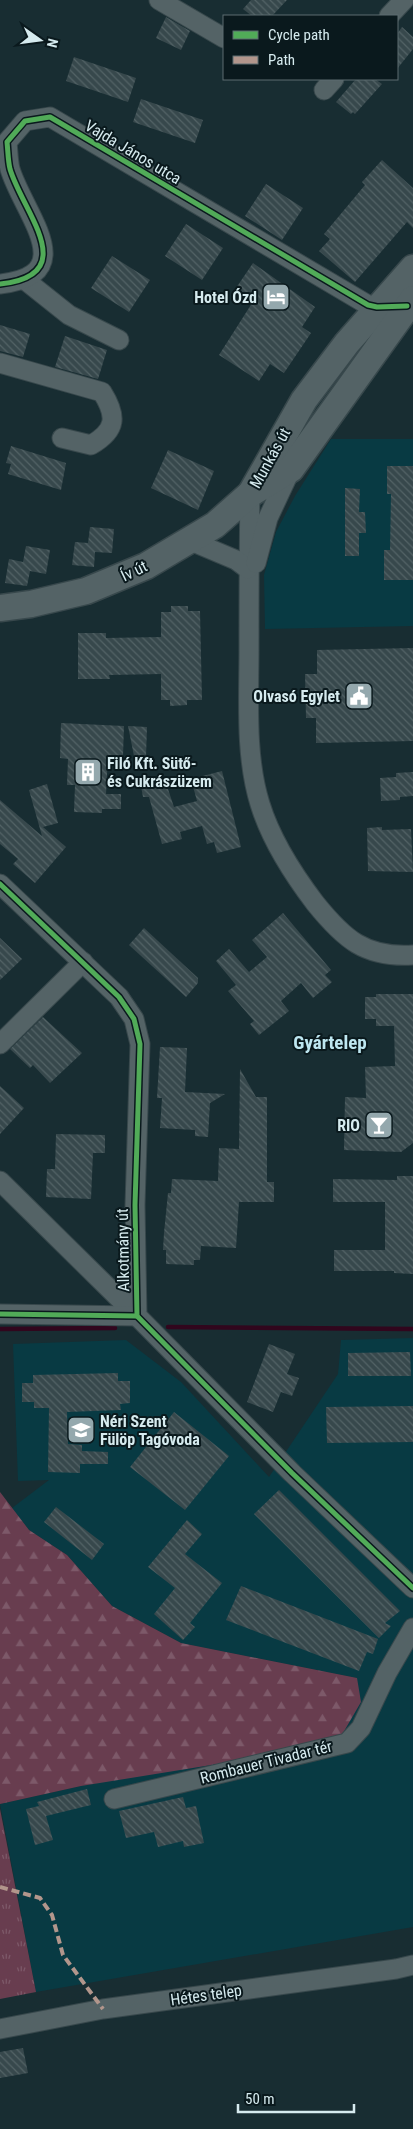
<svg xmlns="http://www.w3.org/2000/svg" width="413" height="2129" viewBox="0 0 413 2129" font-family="'Roboto Condensed',sans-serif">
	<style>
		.built { fill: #083a43 }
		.grass { fill: url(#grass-tufts) }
		.forest { fill: url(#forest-firs) }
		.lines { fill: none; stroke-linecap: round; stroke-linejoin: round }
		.stream { stroke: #31061d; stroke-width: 4.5 }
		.building { fill: url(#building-back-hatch) }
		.street-casing { stroke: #38484c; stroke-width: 21 }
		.secondary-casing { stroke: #38484c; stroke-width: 29 }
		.street { stroke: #546366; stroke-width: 19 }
		.secondary { stroke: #546366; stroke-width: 26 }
		.quiet { stroke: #b2968c; stroke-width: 4; stroke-dasharray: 8 4; stroke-linecap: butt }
		.cycleway-casing { stroke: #0a191d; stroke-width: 8 }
		.cycleway { stroke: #51ab58; stroke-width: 5 }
		.labels { text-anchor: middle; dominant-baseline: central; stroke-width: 4; stroke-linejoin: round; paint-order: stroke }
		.street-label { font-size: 16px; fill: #d6ebef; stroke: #0a191d }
		.poi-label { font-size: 16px; font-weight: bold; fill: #d6ebef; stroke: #0a191d; text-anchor: end }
		.quarter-label { font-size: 19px; font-weight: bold; fill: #bee7f1; stroke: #0a191d }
	</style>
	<defs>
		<pattern id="grass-tufts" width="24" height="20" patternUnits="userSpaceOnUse" patternTransform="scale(1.25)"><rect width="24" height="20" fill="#683d4f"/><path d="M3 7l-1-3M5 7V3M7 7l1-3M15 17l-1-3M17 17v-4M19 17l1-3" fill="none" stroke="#7d5969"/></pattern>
		<pattern id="forest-firs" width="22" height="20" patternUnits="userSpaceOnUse" patternTransform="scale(1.25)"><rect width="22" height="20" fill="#683d4f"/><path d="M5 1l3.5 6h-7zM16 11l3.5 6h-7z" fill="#7d5969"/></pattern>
		<pattern id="building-back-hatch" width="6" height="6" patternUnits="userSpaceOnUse" patternTransform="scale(1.25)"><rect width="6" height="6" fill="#37484c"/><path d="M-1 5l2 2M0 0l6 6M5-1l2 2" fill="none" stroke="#536366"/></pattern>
	</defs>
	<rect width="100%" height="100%" fill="#182d32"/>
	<g class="built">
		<polygon points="331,439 413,439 413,626 265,629 264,575 276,532 295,496"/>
		<polygon points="413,1338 413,1927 36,1992 0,1804 81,1786 357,1678 181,1643 112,1606 67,1555 29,1530 12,1508 49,1480 18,1481 13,1344 126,1340 181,1382 269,1477 338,1374 341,1340"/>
	</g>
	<polygon class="grass" points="0,1809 36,1992 0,1999"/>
	<polygon class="forest" points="0,1492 29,1530 67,1555 112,1606 181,1643 357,1678 361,1702 336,1745 81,1786 0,1804"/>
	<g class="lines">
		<g class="stream">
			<polyline points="168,1327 413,1329"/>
			<polyline points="0,1329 115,1328"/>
		</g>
	</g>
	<g class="building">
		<polygon points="251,0 287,0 272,16 252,16 243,9"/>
		<polygon points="166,17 190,31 181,50 156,38"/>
		<polygon points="402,27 413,37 413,49 397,69 397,34"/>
		<polygon points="74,57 136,78 128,102 66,81"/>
		<polygon points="356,79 375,79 382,84 355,114 353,112 351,114 336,102"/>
		<polygon points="141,99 203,120 195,143 133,122"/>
		<polygon points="382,160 413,188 413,228 407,222 355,282 319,251 330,239 324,234 365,185 362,182"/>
		<polygon points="266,184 303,208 282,240 245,216"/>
		<polygon points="186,224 223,248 202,280 165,256"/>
		<polygon points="112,256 150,280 129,312 91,288"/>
		<polygon points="253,263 315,307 302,327 311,333 284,373 270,364 259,381 219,355 254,300 236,288"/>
		<polygon points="0,325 30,334 23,357 0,351"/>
		<polygon points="65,336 107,350 98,379 55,367"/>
		<polygon points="11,446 66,463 61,490 8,474 11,464 6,463"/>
		<polygon points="168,450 214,471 198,510 151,488"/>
		<polygon points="387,466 413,466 413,580 384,580 384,550 390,550 391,494 387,494"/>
		<polygon points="345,488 360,489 359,512 365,512 366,533 359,533 359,556 345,556"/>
		<polygon points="90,527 114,529 112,553 95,552 94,567 72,565 75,542 88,543"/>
		<polygon points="26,546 50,550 46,574 30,571 27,586 5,583 9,559 23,562"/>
		<polygon points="171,606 188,606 188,611 200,611 202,700 187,700 187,705 170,706 170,700 161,700 161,674 109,675 110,679 78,679 78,633 106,633 106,638 161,637 161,612 171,612"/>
		<polygon points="413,648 413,741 316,743 316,718 306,718 305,674 317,674 317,650"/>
		<polygon points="61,723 124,726 123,756 108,755 106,794 121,794 121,809 102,809 102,813 74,812 75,785 67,785 68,759 60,758"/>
		<polygon points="128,726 147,727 146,757 134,756"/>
		<polygon points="222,771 241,847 217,853 214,842 207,844 202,826 180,832 182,839 162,844 149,797 143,797 141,786 165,780 174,807 197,801 191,779"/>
		<polygon points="413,772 413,796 400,797 400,800 381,801 380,778 396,777 396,773"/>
		<polygon points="47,784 58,823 43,827 66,847 35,883 13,864 18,859 0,844 0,800 42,836 29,790"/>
		<polygon points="382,827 382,830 411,829 413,872 368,871 367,828"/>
		<polygon points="283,913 331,970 325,975 332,982 313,998 301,983 281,1001 289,1011 259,1035 250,1024 254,1021 228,991 236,985 216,961 229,949 249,972 267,957 252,940"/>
		<polygon points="144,928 198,978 198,983 186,997 129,945"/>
		<polygon points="0,938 22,959 0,980"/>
		<polygon points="376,994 413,994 413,1143 401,1152 344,1150 345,1097 366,1098 365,1067 395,1066 394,1026 376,1026 376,1019 365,1019 365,997 376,997"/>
		<polygon points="43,1017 82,1053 50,1083 33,1065 30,1068 10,1049"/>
		<polygon points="160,1047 187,1048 185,1092 225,1094 210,1103 208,1137 195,1136 195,1130 160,1128 162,1098 157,1098"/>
		<polygon points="240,1069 256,1097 267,1097 267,1182 274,1182 274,1202 239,1202 236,1248 201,1246 200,1260 194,1260 194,1265 166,1264 166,1250 163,1250 164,1233 168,1193 171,1193 172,1179 218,1181 219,1148 239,1149"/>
		<polygon points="0,1086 24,1108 0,1134"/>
		<polygon points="56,1134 105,1135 105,1153 93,1153 91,1199 46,1197 47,1169 55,1169"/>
		<polygon points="397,1176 413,1176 413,1274 394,1273 394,1271 334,1271 334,1250 385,1250 385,1202 333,1202 333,1179 397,1180"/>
		<polygon points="269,1344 295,1354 287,1374 299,1378 292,1396 281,1392 273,1412 247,1402"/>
		<polygon points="410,1352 411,1376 348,1376 348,1353"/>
		<polygon points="118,1373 118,1381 130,1381 130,1403 120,1404 121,1410 67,1412 68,1444 82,1445 82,1451 108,1452 108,1464 80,1464 80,1473 48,1472 49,1408 34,1408 34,1402 22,1402 22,1383 33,1383 33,1375"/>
		<polygon points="413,1406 413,1442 327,1443 326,1407"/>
		<polygon points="174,1412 229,1456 185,1510 130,1467"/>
		<polygon points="279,1490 400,1611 385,1623 391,1626 379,1638 254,1514"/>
		<polygon points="56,1507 104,1544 92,1560 44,1522"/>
		<polygon points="187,1520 202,1534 185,1554 222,1583 190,1623 195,1627 183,1640 154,1614 175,1588 148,1567"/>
		<polygon points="241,1586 378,1639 373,1654 367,1652 359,1671 226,1620"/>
		<polygon points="87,1789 91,1805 46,1816 53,1840 35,1845 26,1809 39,1806 37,1802"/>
		<polygon points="183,1797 186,1808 196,1806 204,1843 184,1847 183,1841 158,1847 154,1832 126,1838 119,1811"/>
		<polygon points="23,2048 28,2073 0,2078 0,2052"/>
	</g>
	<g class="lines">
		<defs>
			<g id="street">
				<polyline points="159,0 224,38"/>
				<polyline points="389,16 404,0"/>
				<polyline points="324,90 334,79"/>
				<polyline points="25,280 69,315 119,340"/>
				<path d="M 0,284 C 83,275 23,213 10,169 C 8,161 8,151 7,142 L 25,121 L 50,117 L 368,305 L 388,307"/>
				<path d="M 0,363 L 102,392 C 117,416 117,430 91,445 L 62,438"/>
				<path d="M 250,494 C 249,546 249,598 249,650 C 249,700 245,756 260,804 C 271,840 293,874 315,903 C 344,939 365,958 413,955"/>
				<polyline points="191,541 236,560 248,569"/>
				<polyline points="256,563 268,518 291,469"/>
				<polyline points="0,884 119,997 134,1019 140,1044 135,1205 137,1316 292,1473 413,1588"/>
				<polyline points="0,1044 83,962"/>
				<polyline points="0,1181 137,1316"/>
				<polyline points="0,1314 137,1316"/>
				<polyline points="114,1799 347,1743 361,1728 387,1673 413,1628"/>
				<polyline points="0,2029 103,2009 396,1969 413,1965"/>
			</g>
			<g id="secondary">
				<polyline points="251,493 304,400 347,343 413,268"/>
				<polyline points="0,608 31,604 86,591 146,566 215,525 250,494 291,469 413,299"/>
			</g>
		</defs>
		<use href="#street" class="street-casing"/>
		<use href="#secondary" class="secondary-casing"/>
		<use href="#street" class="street"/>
		<use href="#secondary" class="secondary"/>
		<polyline class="quiet" points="0,1887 40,1898 52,1915 63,1955 103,2009"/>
		<defs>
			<g id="cycleway">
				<path d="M 0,284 C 83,275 23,213 10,169 C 8,161 8,151 7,142 L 25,121 L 50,117 L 368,305 L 377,307 L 407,306"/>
				<polyline points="0,884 119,997 134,1019 140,1044 135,1205 137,1316 292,1473 413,1588"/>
				<polyline points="0,1314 137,1316"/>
			</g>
		</defs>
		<use href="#cycleway" class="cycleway-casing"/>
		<use href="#cycleway" class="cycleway"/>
	</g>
	<defs>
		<symbol id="hotel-square" viewBox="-11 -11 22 22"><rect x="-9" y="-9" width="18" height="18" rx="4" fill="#94a8ad" stroke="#0a191d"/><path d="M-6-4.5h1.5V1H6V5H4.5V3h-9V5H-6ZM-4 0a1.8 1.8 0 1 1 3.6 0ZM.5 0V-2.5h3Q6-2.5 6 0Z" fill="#fff"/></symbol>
		<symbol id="civic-square" viewBox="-11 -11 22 22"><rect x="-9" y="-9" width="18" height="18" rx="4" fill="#94a8ad" stroke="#0a191d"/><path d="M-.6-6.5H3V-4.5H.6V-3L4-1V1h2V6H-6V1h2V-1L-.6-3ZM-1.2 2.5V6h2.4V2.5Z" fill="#fff"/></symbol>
		<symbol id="building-square" viewBox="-11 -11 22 22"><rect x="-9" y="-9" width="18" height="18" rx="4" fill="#94a8ad" stroke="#0a191d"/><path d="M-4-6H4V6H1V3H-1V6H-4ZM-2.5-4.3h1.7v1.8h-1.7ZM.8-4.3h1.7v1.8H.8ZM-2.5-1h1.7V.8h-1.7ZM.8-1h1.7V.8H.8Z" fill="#fff"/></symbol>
		<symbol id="bar-square" viewBox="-11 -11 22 22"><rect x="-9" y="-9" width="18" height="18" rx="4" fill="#94a8ad" stroke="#0a191d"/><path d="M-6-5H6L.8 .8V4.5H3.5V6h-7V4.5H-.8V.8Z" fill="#fff"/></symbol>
		<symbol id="school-square" viewBox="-11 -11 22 22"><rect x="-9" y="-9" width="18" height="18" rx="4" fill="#94a8ad" stroke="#0a191d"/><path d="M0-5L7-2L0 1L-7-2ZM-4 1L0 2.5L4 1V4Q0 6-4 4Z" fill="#fff"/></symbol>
	</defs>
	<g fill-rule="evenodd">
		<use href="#hotel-square" x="260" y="281" width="32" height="32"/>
		<use href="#civic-square" x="343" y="680" width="32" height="32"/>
		<use href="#building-square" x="72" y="756" width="32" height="32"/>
		<use href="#bar-square" x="363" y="1109" width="32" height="32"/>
		<use href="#school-square" x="65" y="1414" width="32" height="32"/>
	</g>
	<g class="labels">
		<g class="street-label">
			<text transform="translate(133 152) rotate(31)">Vajda János utca</text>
			<text transform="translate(270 458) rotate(-61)">Munkás út</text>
			<text transform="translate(134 571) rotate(-26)">Ív út</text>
			<text transform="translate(123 1250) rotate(-91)">Alkotmány út</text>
			<text transform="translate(266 1762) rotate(-14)">Rombauer Tivadar tér</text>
			<text transform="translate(206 1995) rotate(-8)">Hétes telep</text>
		</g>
		<g class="poi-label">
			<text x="257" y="297">Hotel Ózd</text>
			<text x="340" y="696">Olvasó Egylet</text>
			<text x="107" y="763" text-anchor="start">Filó Kft. Sütő-<tspan x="107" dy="18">és Cukrászüzem</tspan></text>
			<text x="360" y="1125">RIO</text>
			<text x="100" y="1421" text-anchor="start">Néri Szent<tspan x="100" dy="18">Fülöp Tagóvoda</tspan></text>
		</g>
		<g class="quarter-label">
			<text x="330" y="1042">Gyártelep</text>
		</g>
	</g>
	<rect x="223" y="15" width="175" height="65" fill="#0a191d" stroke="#5c6d71"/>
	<rect x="233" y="31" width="25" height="8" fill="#51ab58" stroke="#5c6d71"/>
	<text x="268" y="40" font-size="15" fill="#d6ebef">Cycle path</text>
	<rect x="233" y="56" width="25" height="8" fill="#b2968c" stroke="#5c6d71"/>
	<text x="268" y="65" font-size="15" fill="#d6ebef">Path</text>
	<g transform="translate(40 40) rotate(104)" stroke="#0a191d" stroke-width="4" paint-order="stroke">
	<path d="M0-4L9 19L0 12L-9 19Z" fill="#d6ebef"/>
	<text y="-8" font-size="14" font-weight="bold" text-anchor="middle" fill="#d6ebef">N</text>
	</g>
	<path d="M238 2104v8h116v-8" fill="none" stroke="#d6ebef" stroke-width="2.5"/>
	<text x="245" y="2104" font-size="15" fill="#d6ebef" stroke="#0a191d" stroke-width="4" paint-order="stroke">50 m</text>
</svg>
